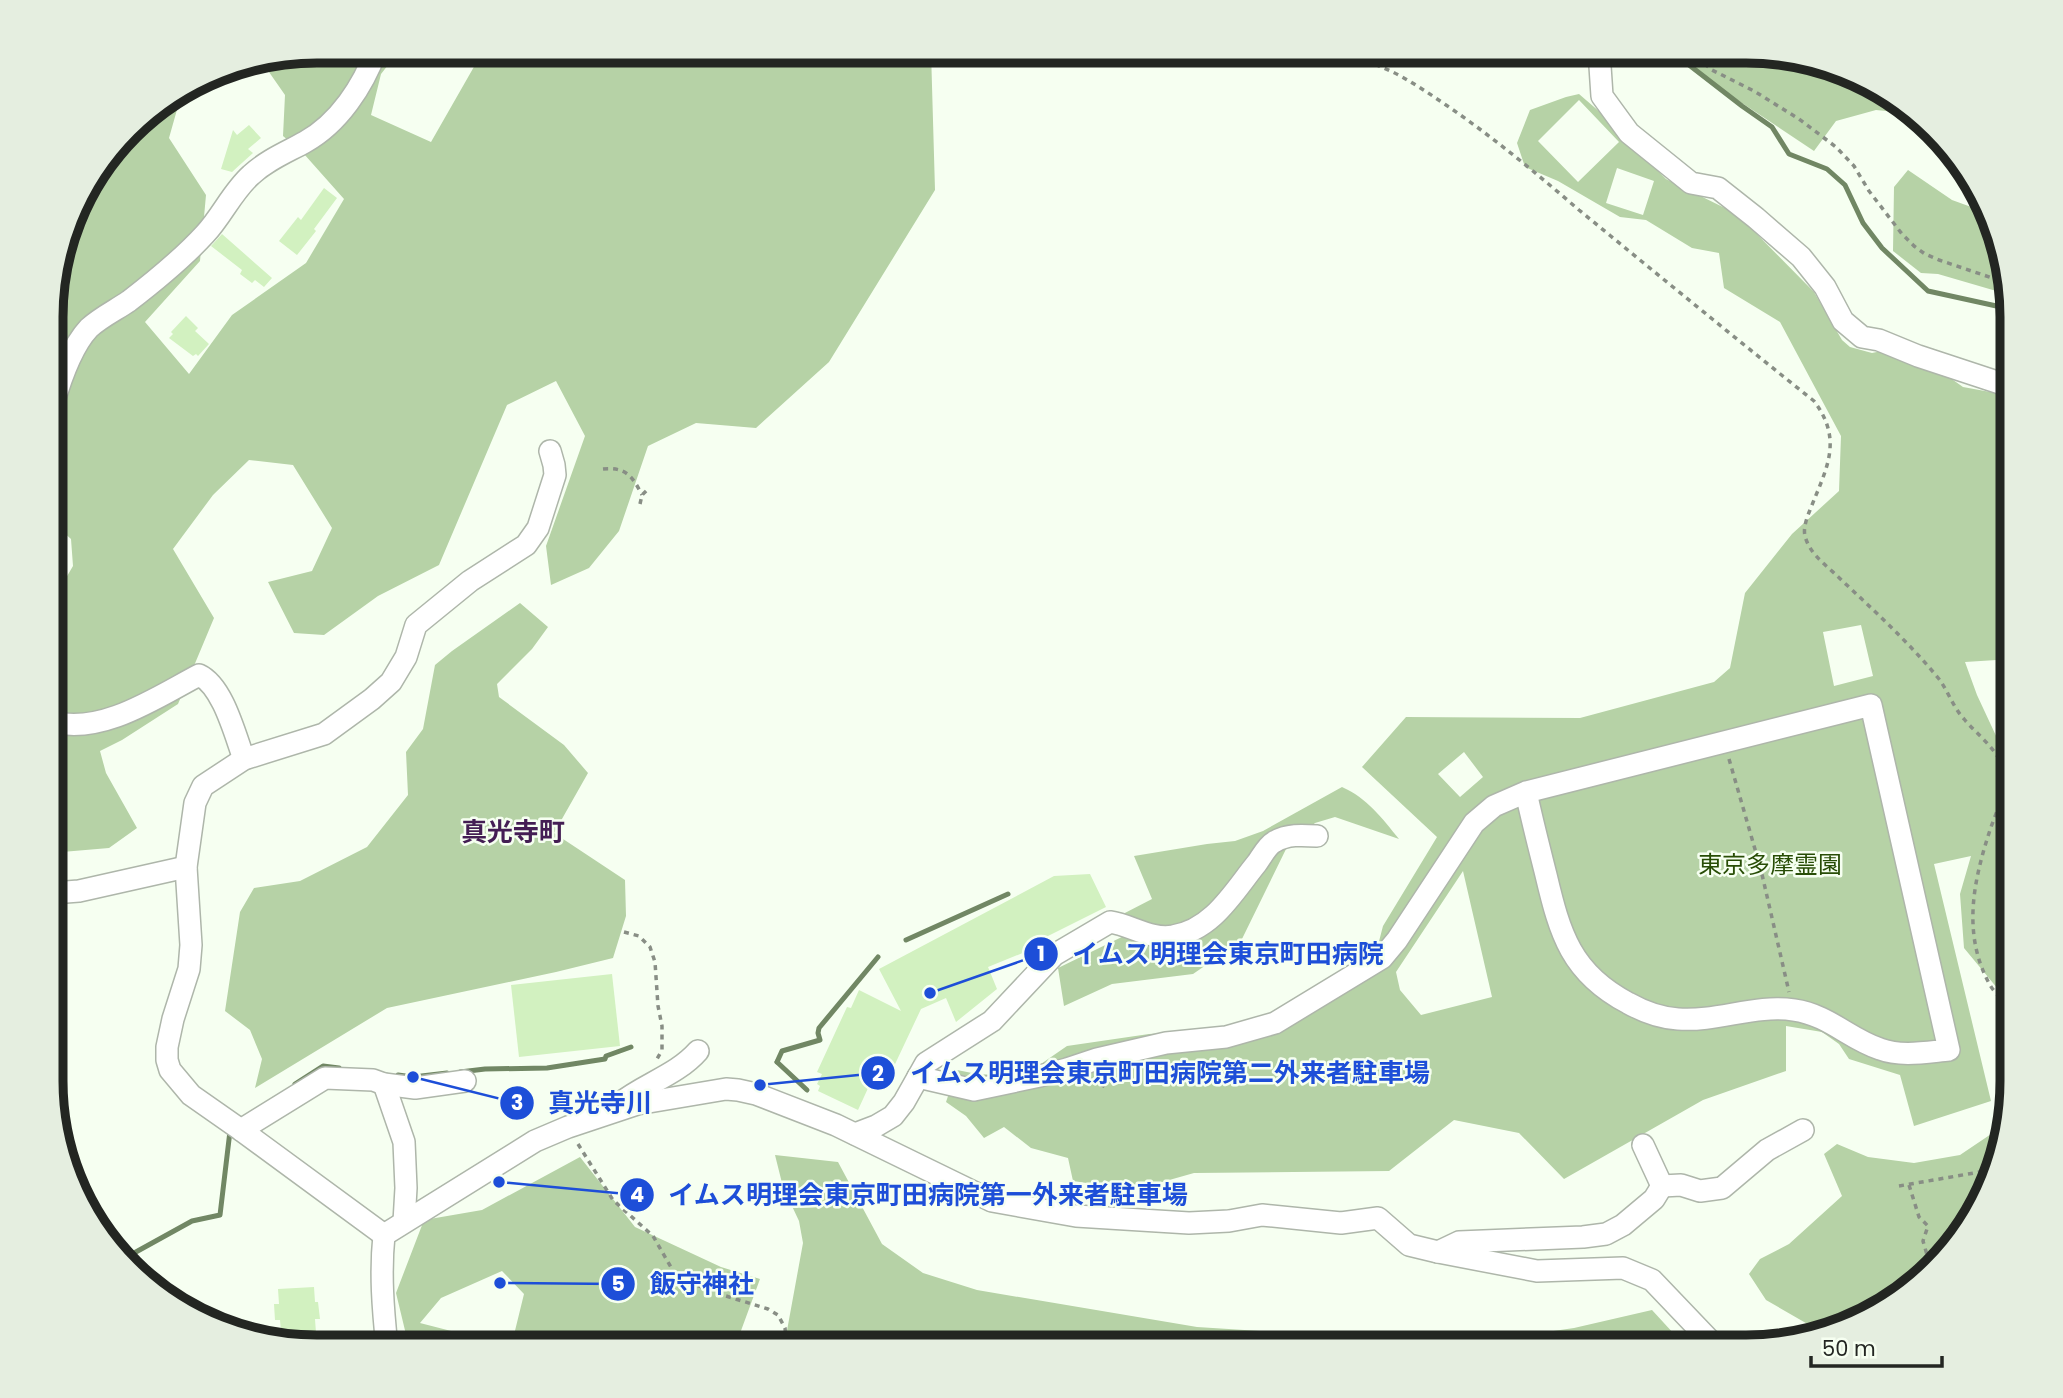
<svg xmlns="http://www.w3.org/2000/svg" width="2063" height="1398" viewBox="0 0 2063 1398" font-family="Poppins,'Noto Sans JP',sans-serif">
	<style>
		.green { fill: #b6d2a6; fill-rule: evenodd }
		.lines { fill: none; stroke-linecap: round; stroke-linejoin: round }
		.stream { stroke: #718764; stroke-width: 5 }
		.building { fill: #d2f1c0 }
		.minor-casing { stroke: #aeb6aa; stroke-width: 24 }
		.path { stroke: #888e85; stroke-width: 3.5; stroke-dasharray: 5 5; stroke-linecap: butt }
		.minor { stroke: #fff; stroke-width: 21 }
		.labels { text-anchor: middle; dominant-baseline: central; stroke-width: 5; stroke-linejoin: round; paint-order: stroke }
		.park-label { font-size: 24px; fill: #284d06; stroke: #f6fff1 }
		.neighbourhood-label { font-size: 26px; font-weight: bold; fill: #441e54; stroke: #f6fff1 }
		.rim { fill: none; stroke: #232622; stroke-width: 9 }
		.leader { fill: none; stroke: #1d4ed8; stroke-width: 2.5 }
		.callout-dot { fill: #1d4ed8; stroke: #f6fff1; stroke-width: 2.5 }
		.mark-label { font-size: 21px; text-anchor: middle; font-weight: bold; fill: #fff }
		.callout-label { font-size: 26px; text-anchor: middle; font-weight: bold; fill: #1d4ed8; stroke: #f6fff1; stroke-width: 5; stroke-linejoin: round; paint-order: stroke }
	</style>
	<rect width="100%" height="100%" fill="#f6fff1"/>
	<g class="green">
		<polygon points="317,51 399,51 381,74 371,115 431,142 483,51 931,51 935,190 829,362 756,428 696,423 648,446 619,531 589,568 551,585 546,546 585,436 556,381 507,405 439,565 378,596 324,635 294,633 268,582 312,571 332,528 293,465 249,460 213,495 173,549 214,618 178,704 122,740 100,751 106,773 137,828 109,848 62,852 53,827 53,764 62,745 53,726 53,678 62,668 67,633 63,583 73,566 71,539 53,523 53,283 78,199 141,117 216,71 238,67 182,92 169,138 206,195 200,261 145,322 189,374 232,315 306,263 344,199 304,154 283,136 285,95 262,62"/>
		<polygon points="1681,51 1763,51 1832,65 1908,106 1915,114 1876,110 1836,121 1814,151 1703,77"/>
		<path d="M 1579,94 L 1601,113 L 1666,179 L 1737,214 L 1814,292 L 1842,340 L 1850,347 L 1872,353 L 1886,350 L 1946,375 L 1963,387 L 2012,396 L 2012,659 L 1965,662 L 1977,695 L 2004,753 L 2010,811 L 2012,811 L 2012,1006 L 1964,948 L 1960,894 L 1971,856 L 1934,864 L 1991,1101 L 1914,1126 L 1900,1075 L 1849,1059 L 1839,1044 L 1822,1032 L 1786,1026 L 1786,1071 L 1703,1100 L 1564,1179 L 1519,1133 L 1454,1120 L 1389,1171 L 1194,1173 L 1134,1190 L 1073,1181 L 1068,1158 L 1031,1148 L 1004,1127 L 984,1138 L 966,1116 L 946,1102 L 957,1070 L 977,1074 L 996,1075 L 1038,1066 L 1067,1046 L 1149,1034 L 1252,1027 L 1371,972 L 1383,926 L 1437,837 L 1362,767 L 1406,717 L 1580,718 L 1714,682 L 1730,668 L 1745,593 L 1792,534 L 1839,491 L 1841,436 L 1780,322 L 1724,288 L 1719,253 L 1692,248 L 1646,220 L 1620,217 L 1558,181 L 1525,167 L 1517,143 L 1530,110 L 1566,97 ZM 1579,100 L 1619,142 L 1578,182 L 1538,141 ZM 1617,168 L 1654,181 L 1643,215 L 1606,203 ZM 1861,625 L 1873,676 L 1834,686 L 1823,632 ZM 1464,752 L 1483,777 L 1460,797 L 1438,774 ZM 1463,871 L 1492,997 L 1421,1015 L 1400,990 L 1396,972 Z"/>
		<polygon points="1908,170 1952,200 1985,212 2010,295 1938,274 1921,273 1893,251 1894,187"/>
		<polygon points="520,603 548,627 532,649 497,684 499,697 564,745 588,773 554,833 625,880 626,916 613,958 556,972 387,1008 255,1088 262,1059 250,1030 225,1011 240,912 254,888 300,881 367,847 408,795 406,752 423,729 435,665 452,651"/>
		<path d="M 1342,787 C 1367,798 1382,818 1399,839 L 1335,817 L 1315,823 L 1288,845 L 1241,941 L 1193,974 L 1112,984 L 1064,1006 L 1058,968 L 1128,934 L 1121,915 L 1152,899 L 1134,856 L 1207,844 L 1235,841 L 1263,831 Z"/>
		<polygon points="2006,1124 1998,1167 1957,1243 1864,1320 1818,1330 1766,1300 1749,1274 1760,1259 1789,1244 1842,1196 1824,1154 1837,1144 1868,1157 1914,1163 1960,1155"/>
		<polygon points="775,1155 838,1162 882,1244 923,1273 977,1290 1197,1327 1465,1344 1574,1328 1652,1310 1686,1347 784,1347 803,1243 799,1221 783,1187"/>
		<polygon points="580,1157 635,1227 721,1267 760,1279 735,1347 511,1347 524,1294 502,1271 441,1298 420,1323 455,1332 461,1347 409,1347 396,1293 424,1220 482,1210"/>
	</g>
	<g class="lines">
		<g class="stream">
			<polyline points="1671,51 1742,106 1772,127 1789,154 1827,169 1845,185 1863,223 1882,248 1928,291 2001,307 2012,312"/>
			<polyline points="906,940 1008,894"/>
			<polyline points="777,1062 782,1051 820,1040 818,1033 819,1028 878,957"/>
			<polyline points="777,1062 807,1090"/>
			<polyline points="460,1072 485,1069 547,1068 605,1059 606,1056 631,1047"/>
			<polyline points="398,1075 413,1077 447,1073"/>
			<polyline points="295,1084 323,1066 339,1068"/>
			<polyline points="125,1258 192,1221 220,1215 230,1131"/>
		</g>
	</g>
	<g class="building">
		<polygon points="249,125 261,138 248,149 253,153 232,172 221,169 233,130 237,135"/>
		<polygon points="324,188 337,198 314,229 316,231 297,255 279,241 298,217 301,220"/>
		<polygon points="222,234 272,278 264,287 255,280 252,283 240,274 242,270 211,246"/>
		<polygon points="186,316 198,328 195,331 209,344 198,356 196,354 193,356 169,338 173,334 171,332"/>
		<polygon points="1090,874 1106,907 1040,940 1030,950 988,967 997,989 956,1022 946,998 921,1009 888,1079 875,1073 858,1110 818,1091 820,1086 817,1084 822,1074 817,1072 847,1007 851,1008 859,990 901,1011 879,969 1054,876"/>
		<polygon points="612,974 620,1046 519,1057 511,985"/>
		<polygon points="314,1287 315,1302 318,1302 320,1319 315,1319 317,1347 300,1347 282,1343 280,1320 275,1320 274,1304 279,1304 278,1289"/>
	</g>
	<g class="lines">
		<defs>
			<g id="minor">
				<polyline points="1599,51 1602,96 1629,133 1691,183 1718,188 1756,218 1801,257 1825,287 1843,321 1862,337 1879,340 1918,356 2012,387"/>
				<path d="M 53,405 C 60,381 71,347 89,328 C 101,317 116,310 129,301 C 155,281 183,258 205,234 C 222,216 232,192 251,175 C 267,160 287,152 305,142 C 339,123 363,86 376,51"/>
				<path d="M 53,722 C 102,735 157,697 199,675 C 223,686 235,735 244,759"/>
				<polyline points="53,893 79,891 186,867"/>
				<path d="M 918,1077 L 974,1090 L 1040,1076 L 1067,1069 L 1097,1059 L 1166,1043 L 1226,1037 L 1275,1023 L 1382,958 L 1397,940 L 1474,823 L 1494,806 L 1526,792 L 1871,705 L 1949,1050 C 1927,1052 1901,1057 1880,1049 C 1849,1039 1829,1015 1794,1010 C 1755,1004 1718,1022 1678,1019 C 1660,1018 1644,1012 1628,1003 C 1571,973 1560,934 1546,875 C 1539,847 1532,820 1526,792"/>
				<polyline points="384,1084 404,1142 406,1188 404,1222"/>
				<path d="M 619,1104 C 644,1084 677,1075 698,1051"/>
				<polyline points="241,1130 325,1078 373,1080 384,1084 415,1088 465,1081"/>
				<path d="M 855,1134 L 876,1126 L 893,1116 L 904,1102 L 926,1063 L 992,1021 L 1054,955 L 1110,922 C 1131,925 1151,940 1173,936 C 1213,930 1234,891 1257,863 C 1262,856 1267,846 1274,842 C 1287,834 1302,835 1317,836"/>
				<polyline points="1643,1145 1662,1186"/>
				<polyline points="1662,1186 1681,1185 1700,1191 1722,1188 1767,1150 1803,1130"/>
				<polyline points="384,1235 241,1130 191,1095 170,1070 167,1060 167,1047 173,1019 189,969 191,945 186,867 195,803 203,786 244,759 324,734 372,699 391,682 406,657 416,625 470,581 526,545 538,528 555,475 554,465 550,451"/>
				<polyline points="1438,1252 1459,1242 1583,1237 1606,1234 1623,1225 1654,1199 1662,1186"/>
				<path d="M 387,1347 C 383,1309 380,1273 384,1235 L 535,1141 L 568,1127 L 637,1104 L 726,1089 L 738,1090 L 756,1094 L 836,1125 L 992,1201 L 1076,1216 L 1189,1223 L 1229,1221 L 1262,1215 L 1341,1223 L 1378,1218 L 1409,1245 L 1438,1252 L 1537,1271 L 1623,1268 L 1652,1280 L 1716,1347"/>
			</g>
		</defs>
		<use href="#minor" class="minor-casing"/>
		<g class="path">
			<path d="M 1158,51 L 1193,62 L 1232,64 L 1357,59 C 1391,67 1418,86 1446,105 C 1493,137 1536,173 1579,210 C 1657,274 1735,338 1814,401 C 1844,441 1826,469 1810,510 C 1807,517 1803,528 1805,536 C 1809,552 1822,562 1834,573 C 1870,607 1907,640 1939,679 C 1948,691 1953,707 1964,719 C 1977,735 2002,752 2004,774 C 2006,794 1996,812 1990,830 C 1973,882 1962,935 1990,985 C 1995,994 2005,1001 2012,1009"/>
			<polyline points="1689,51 1712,70 1754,91 1799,119 1836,147 1854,166 1869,191 1902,234 1914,246 1925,254 1939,260 2007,283"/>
			<path d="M 603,469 C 625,467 632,475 642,495"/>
			<polyline points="640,504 642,495 649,488"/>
			<polyline points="1729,759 1761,870 1789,992"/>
			<polyline points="624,932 639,936 650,947 655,962 658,1006 662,1026 662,1050 657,1059"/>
			<polyline points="1091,1080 1106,1087"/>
			<polyline points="578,1144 613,1200 653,1236 676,1276 713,1292 768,1309 778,1315 785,1328 786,1340 784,1347"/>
			<polyline points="1909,1185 1919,1217 1928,1226 1923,1241 1930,1265"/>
			<polyline points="1899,1186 1997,1169"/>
		</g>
		<use href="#minor" class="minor"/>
	</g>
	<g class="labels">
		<g class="park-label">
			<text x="1770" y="864">東京多摩霊園</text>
		</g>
		<g class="neighbourhood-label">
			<text x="513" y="832">真光寺町</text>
		</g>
	</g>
	<path d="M0 0H2063V1398H0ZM317 63H1746A254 254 0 0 1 2000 317V1081A254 254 0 0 1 1746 1335H317A254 254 0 0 1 63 1081V317A254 254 0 0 1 317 63Z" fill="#e5eee0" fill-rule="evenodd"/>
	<path class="rim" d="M317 63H1746A254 254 0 0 1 2000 317V1081A254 254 0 0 1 1746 1335H317A254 254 0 0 1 63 1081V317A254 254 0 0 1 317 63Z"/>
	<path class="leader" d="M930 993L1041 954M760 1085L878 1073M413 1077L517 1103M499 1182L637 1195M500 1283L618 1284"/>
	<g class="callout-dot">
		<circle cx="930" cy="993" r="7"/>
		<circle cx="760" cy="1085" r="7"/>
		<circle cx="413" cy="1077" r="7"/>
		<circle cx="499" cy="1182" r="7"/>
		<circle cx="500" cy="1283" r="7"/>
		<circle cx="1041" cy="954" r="18"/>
		<circle cx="878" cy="1073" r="18"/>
		<circle cx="517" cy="1103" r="18"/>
		<circle cx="637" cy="1195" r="18"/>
		<circle cx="618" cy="1284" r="18"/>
	</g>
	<g class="mark-label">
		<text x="1041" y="961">1</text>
		<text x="878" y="1081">2</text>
		<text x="517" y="1110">3</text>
		<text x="637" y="1202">4</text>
		<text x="618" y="1291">5</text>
	</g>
	<g class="callout-label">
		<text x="1228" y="963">イムス明理会東京町田病院</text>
		<text x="1170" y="1082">イムス明理会東京町田病院第二外来者駐車場</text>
		<text x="600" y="1112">真光寺川</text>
		<text x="928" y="1204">イムス明理会東京町田病院第一外来者駐車場</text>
		<text x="702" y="1293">飯守神社</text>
	</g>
	<path d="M1811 1356v10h131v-10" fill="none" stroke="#232622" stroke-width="3.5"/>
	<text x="1822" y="1356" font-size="21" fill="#232622" stroke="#f6fff1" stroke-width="5" paint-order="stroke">50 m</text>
</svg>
